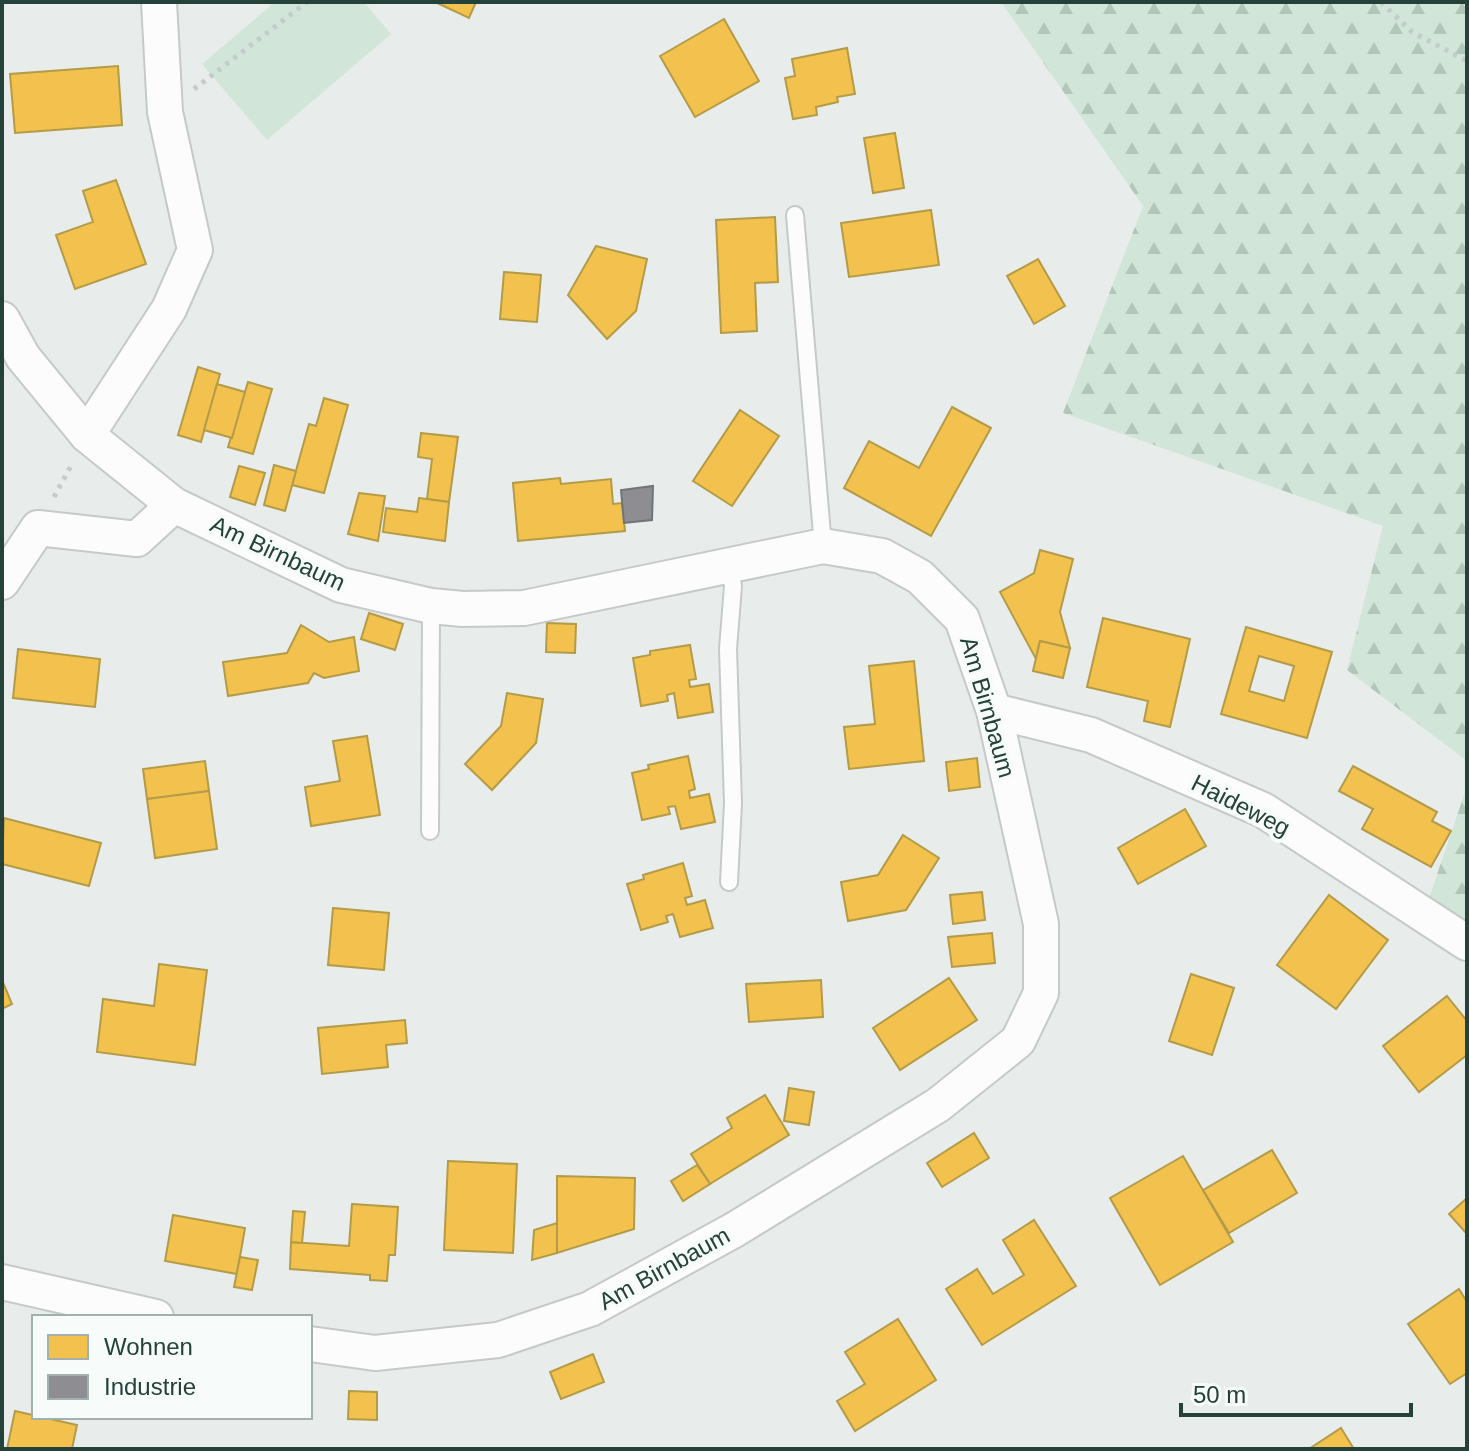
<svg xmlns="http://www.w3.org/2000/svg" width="1469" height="1451" viewBox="0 0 1469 1451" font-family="Arial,sans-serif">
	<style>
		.grass { fill: #d1e6d8 }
		.forest { fill: url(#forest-firs) }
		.homes { fill: #f2c14e; stroke: #b49b48; stroke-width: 2; fill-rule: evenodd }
		.industry { fill: #8d8d92; stroke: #6e7678; stroke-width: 2 }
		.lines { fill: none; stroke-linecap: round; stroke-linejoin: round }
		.service-casing { stroke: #c5cac8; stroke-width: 20 }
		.minor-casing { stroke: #c5cac8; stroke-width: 38 }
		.path { stroke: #c3ccca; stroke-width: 5; stroke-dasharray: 4 6; stroke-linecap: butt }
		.service { stroke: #fcfcfc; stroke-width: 16 }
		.minor { stroke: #fcfcfc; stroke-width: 34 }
		.labels { text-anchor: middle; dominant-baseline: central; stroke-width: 8; stroke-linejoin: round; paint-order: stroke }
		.street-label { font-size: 24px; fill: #24423a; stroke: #f7fbf9 }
	</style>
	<defs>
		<pattern id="forest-firs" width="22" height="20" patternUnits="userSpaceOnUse" patternTransform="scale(2)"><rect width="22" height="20" fill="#d1e6d8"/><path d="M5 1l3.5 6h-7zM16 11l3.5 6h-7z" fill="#b3c6ba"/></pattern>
	</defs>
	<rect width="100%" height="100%" fill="#e8edeb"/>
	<polygon class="grass" points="275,2 364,2 391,34 267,140 202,64"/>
	<g class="forest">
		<polygon points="1001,2 1467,2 1467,761 1347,670 1383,526 1063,413 1143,206"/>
		<polygon points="1467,786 1467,921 1429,898"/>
	</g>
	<g class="homes">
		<polygon points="435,2 476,2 469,18"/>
		<polygon points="724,19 759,81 695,117 660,56"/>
		<polygon points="847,48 855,94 837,97 838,102 816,107 817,115 793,119 785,78 795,76 792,59"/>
		<polygon points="118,66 122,125 15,133 10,74"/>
		<polygon points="895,133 904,188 873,193 864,138"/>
		<polygon points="116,180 146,264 75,289 56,235 93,222 83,191"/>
		<polygon points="931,210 939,265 849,277 841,223"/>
		<polygon points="775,217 778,282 755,283 757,331 721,333 716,220"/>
		<polygon points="596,246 647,259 636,311 607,339 568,295"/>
		<polygon points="1038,259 1065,306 1034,324 1007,276"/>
		<polygon points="504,272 541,275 537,322 500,319"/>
		<polygon points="198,367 220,374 201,442 178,435"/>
		<polygon points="248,382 272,389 253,454 228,447"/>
		<polygon points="217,384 245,392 232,438 204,430"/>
		<polygon points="324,398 348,405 324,493 292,485 309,424 316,426"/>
		<polygon points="952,407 991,428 931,536 844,488 869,441 919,468"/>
		<polygon points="740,410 779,436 732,506 693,481"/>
		<polygon points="421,433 458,437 449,502 427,499 432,459 418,457"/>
		<polygon points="274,465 296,471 285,511 264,505"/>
		<polygon points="239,466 265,473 255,505 230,497"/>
		<polygon points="560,478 561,484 611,479 613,504 622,503 625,531 518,541 513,483"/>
		<polygon points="359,493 385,496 378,541 348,534"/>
		<polygon points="419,498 449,502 445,541 383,532 386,508 417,512"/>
		<polygon points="1040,550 1073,559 1060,612 1070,648 1040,641 1036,659 1000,592 1034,573"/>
		<polygon points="369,613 403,624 395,650 361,639"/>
		<polygon points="1103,618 1190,639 1170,727 1144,721 1148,701 1087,687"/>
		<polygon points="547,623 576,624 575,653 546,652"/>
		<polygon points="301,625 329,642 354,637 359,671 324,678 314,673 308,683 228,696 223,662 287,653"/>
		<path d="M 1246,627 L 1332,652 L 1307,738 L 1221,714 ZM 1259,656 L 1294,666 L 1284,701 L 1249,691 Z"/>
		<polygon points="1040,641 1070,648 1063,678 1033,671"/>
		<polygon points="690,645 696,679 689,680 690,687 709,684 713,712 678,718 674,693 667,695 668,701 641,706 633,658 650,655 650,651"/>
		<polygon points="18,649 100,659 95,707 13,698"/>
		<polygon points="914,661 924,761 849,769 844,727 875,724 869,666"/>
		<polygon points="507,693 543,699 536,743 492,790 465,764 501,726"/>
		<polygon points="367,736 380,815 311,826 305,787 340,781 333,741"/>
		<polygon points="688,756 695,789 689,791 690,798 709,794 715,822 681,829 675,806 668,807 670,814 642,820 632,773 649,769 648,765"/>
		<polygon points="977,758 980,787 949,791 946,762"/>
		<polygon points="205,761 209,791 147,799 143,769"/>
		<polygon points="1353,766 1437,812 1432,821 1451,831 1431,867 1362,829 1373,809 1339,791"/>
		<polygon points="209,791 217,849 155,858 147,799"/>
		<polygon points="1185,809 1206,846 1138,884 1118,848"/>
		<polygon points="4,818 101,843 89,886 2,864"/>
		<polygon points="903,835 939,858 906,910 848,921 841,882 878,875"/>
		<polygon points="683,863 692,896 685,898 687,905 705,900 713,928 680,937 673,914 666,916 668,922 641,930 627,884 644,879 643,875"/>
		<polygon points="982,892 985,920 953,924 950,895"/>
		<polygon points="1329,895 1388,940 1336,1009 1277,965"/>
		<polygon points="333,908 389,913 384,970 328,965"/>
		<polygon points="992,933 995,963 952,967 948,937"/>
		<polygon points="159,964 207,970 195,1065 97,1052 103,999 154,1006"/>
		<polygon points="1191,974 1234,988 1212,1055 1169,1041"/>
		<polygon points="949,978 977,1020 900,1070 873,1028"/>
		<polygon points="2,980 12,1004 2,1009"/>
		<polygon points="821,980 823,1017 749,1022 746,984"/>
		<polygon points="1447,996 1467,1021 1467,1055 1419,1092 1383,1046"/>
		<polygon points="405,1020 407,1043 386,1045 388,1067 322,1074 318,1028"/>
		<polygon points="789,1088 814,1092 809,1125 784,1121"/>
		<polygon points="765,1095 789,1135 710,1184 691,1154 732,1128 727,1118"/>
		<polygon points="974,1133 989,1158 942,1187 927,1163"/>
		<polygon points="1272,1150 1297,1193 1229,1233 1203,1190"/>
		<polygon points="1183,1156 1233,1242 1160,1285 1110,1198"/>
		<polygon points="448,1161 517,1164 513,1253 444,1250"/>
		<polygon points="697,1165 710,1184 683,1201 671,1181"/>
		<polygon points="557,1176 635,1178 634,1229 557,1253"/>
		<polygon points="1467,1198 1467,1234 1449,1214"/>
		<polygon points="352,1204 398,1207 395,1255 389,1255 387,1281 370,1280 370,1275 290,1269 291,1242 349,1246"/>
		<polygon points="293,1211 305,1212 302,1243 291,1242"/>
		<polygon points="173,1215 245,1228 237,1274 165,1261"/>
		<polygon points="1034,1220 1076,1286 982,1345 946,1289 977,1269 993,1294 1024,1275 1003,1240"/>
		<polygon points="557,1223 557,1253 532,1260 534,1230"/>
		<polygon points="240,1257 258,1260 252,1290 234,1287"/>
		<polygon points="1459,1289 1467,1302 1467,1373 1450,1384 1408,1324"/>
		<polygon points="898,1319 936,1380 855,1431 837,1401 865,1384 845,1352"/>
		<polygon points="593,1354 604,1382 561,1399 550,1372"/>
		<polygon points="349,1391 377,1392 377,1420 348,1419"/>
		<polygon points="15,1411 77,1425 72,1449 7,1449"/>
		<polygon points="1341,1428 1354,1449 1309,1449"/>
	</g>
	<polygon class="industry" points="653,486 652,520 624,523 621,490"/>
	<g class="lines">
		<defs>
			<g id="service">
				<polyline points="795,215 823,546"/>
				<polyline points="729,564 733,586 728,649 733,803 729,882"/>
				<polyline points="430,831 431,606"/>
			</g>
			<g id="minor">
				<polyline points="2,319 23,357 87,435 174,505 341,585 431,606 463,609 524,608 823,546 882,556 920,577 962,619 994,711 1041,924 1041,993 1018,1041 938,1105 734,1230 590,1309 498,1340 375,1353 310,1344"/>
				<polyline points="87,435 169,309 195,250 165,112 159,2"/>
				<polyline points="2,582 38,528 137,539 174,505"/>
				<polyline points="994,711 1091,735 1263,810 1467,943"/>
				<polyline points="2,1282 156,1317"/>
			</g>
		</defs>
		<use href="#service" class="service-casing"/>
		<use href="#minor" class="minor-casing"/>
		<g class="path">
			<polyline points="1381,2 1412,32 1467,61"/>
			<polyline points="194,89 307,2"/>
			<polyline points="54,497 72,464"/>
		</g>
		<use href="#service" class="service"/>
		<use href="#minor" class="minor"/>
	</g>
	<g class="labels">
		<g class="street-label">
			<text transform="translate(278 553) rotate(25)">Am Birnbaum</text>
			<text transform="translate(988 707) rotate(74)">Am Birnbaum</text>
			<text transform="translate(1241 805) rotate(27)">Haideweg</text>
			<text transform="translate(664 1268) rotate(-29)">Am Birnbaum</text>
		</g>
	</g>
	<rect width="1469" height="1451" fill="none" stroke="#24423a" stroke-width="8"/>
	<rect x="32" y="1315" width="280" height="104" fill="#f7fbf9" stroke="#a3b1ad" stroke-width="2"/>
	<rect x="48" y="1335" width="40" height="24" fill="#f2c14e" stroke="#a3b1ad" stroke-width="2"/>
	<text x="104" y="1355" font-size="24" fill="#24423a">Wohnen</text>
	<rect x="48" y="1375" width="40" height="24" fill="#8d8d92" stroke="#a3b1ad" stroke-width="2"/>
	<text x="104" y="1395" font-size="24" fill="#24423a">Industrie</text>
	<path d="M1181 1403v12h230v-12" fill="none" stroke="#24423a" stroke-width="4"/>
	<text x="1193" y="1403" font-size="24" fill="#24423a" stroke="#f7fbf9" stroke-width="6" paint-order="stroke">50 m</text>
</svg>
